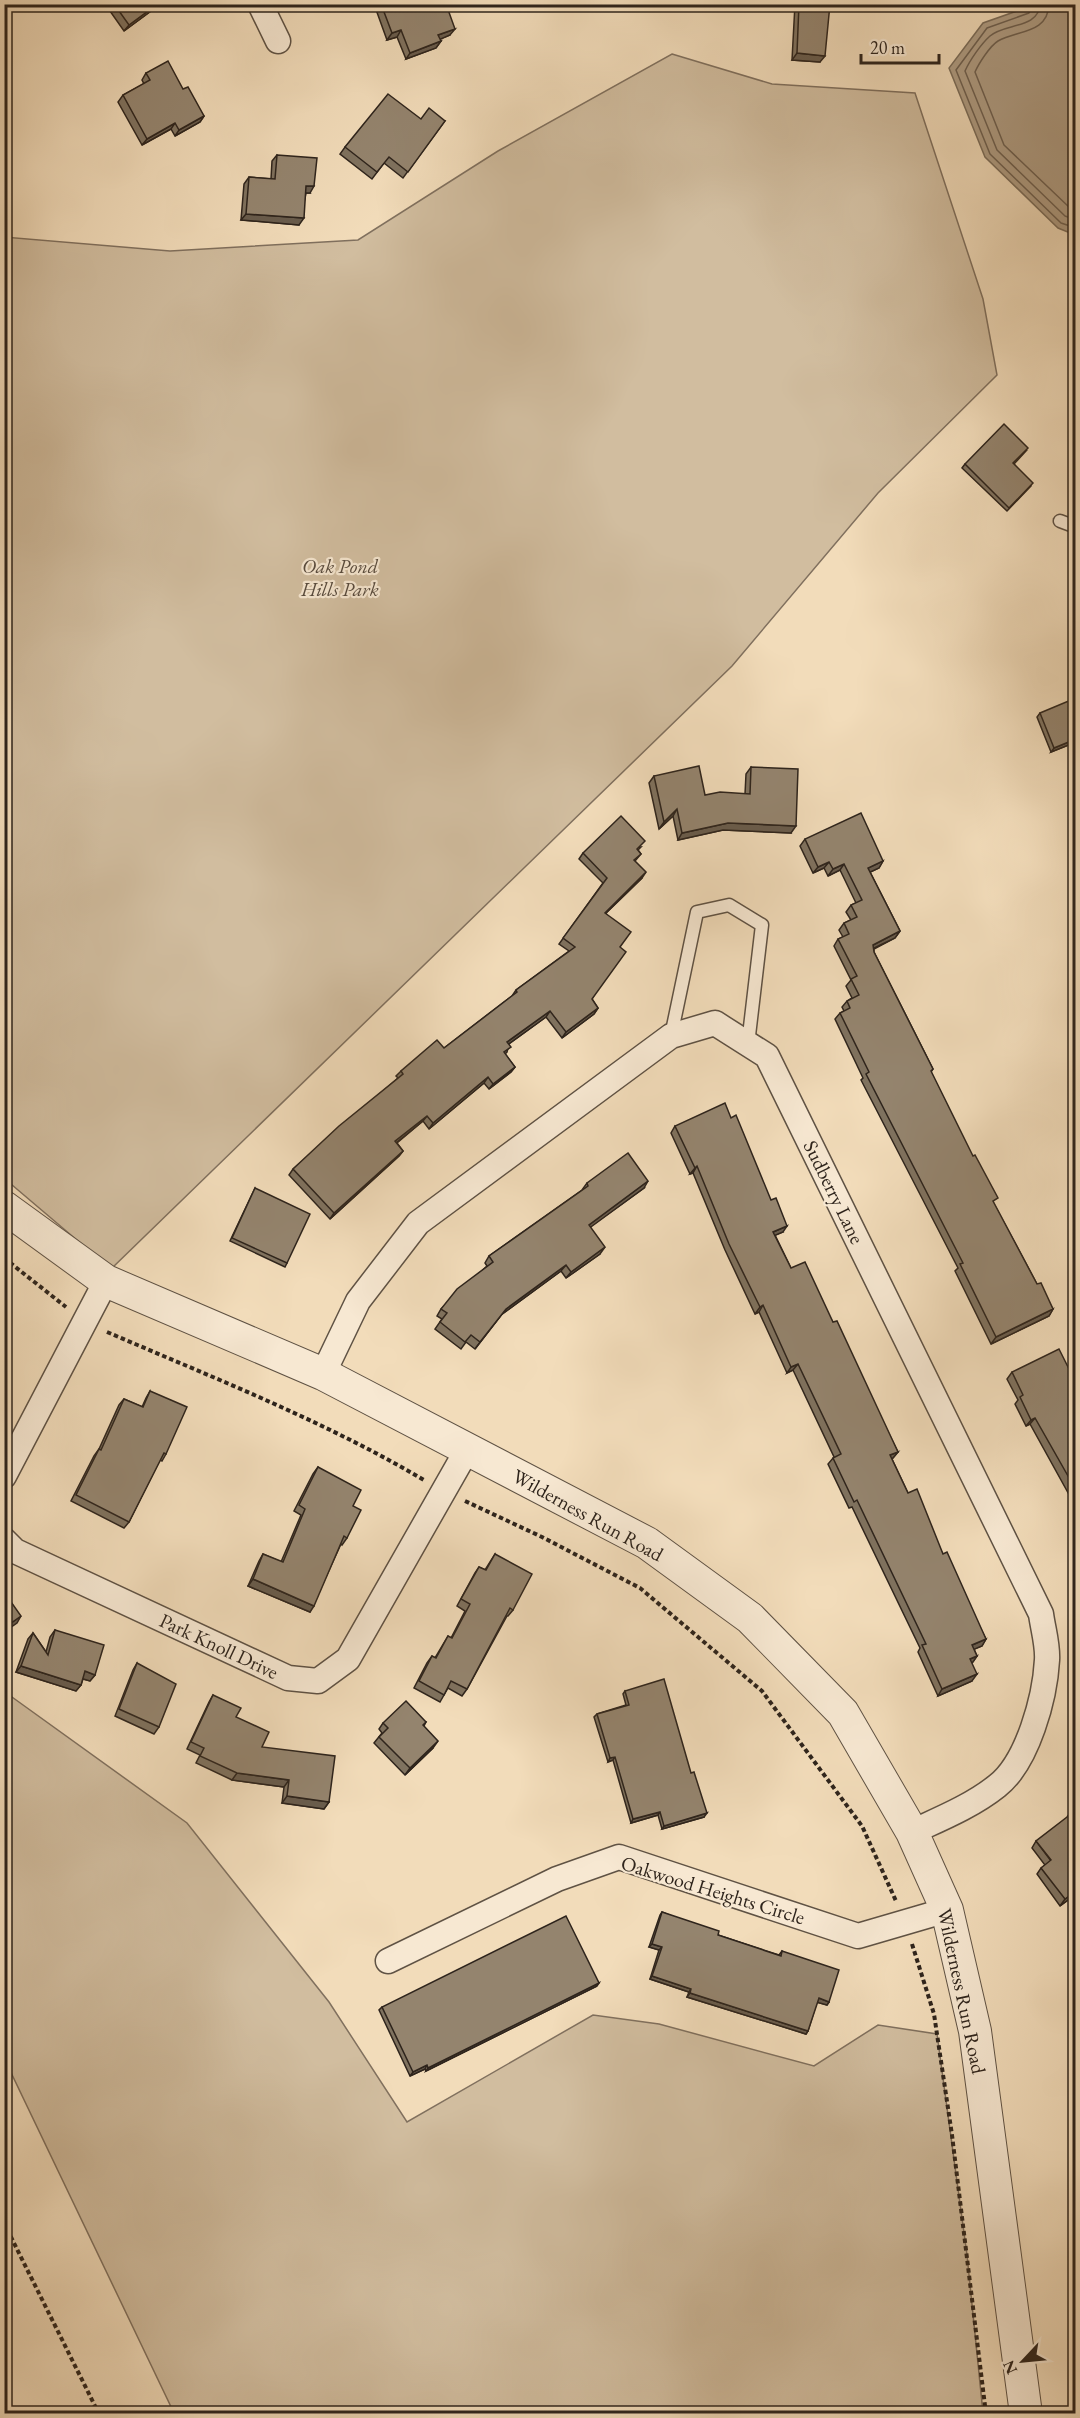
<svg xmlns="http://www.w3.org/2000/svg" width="1080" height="2418" viewBox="0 0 1080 2418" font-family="'EB Garamond',serif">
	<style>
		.green { fill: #d1bd9f; stroke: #80705e; stroke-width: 1.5 }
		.water { fill: #af9d84; stroke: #7b6d5a; stroke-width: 1.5 }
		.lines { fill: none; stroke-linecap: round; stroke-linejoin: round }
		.shore { stroke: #6e6050; stroke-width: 1.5 }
		.service-casing { stroke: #5f5244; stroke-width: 15 }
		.minor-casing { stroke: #5f5244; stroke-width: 27 }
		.tertiary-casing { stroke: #5f5244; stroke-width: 34 }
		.path { stroke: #2e241c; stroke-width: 4; stroke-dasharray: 4.5 3; stroke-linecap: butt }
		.service { stroke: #f7e8d2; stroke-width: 12 }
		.minor { stroke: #f7e8d2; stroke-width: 24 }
		.tertiary { stroke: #f7e8d2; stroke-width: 32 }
		.wall { fill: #7f725f; stroke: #2e241c; stroke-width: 1.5 }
		.shaded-wall { fill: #685c4d; stroke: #2e241c; stroke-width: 1.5 }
		.building { fill: #94846e; stroke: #2e241c; stroke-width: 1.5 }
		.labels { text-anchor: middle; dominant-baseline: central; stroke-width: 4.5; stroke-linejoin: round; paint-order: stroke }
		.park-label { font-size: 20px; font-style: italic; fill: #574a3d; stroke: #f7e8d2 }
		.street-label { font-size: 20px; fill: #2e241c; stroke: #f7e8d2 }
	</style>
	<rect width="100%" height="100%" fill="#f2dcba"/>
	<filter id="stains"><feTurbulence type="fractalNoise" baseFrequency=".00333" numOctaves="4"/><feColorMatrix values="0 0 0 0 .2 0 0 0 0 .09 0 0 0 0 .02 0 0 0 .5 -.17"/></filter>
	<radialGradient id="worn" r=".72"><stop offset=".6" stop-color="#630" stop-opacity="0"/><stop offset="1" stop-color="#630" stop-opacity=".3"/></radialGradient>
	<g class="green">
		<polygon points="672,54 772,84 915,93 983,299 997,375 878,493 732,666 111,1269 5,1179 4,237 170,251 358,240 498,151"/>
		<polygon points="5,1692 187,1823 329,2002 407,2122 593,2015 659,2024 814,2066 878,2025 937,2034 967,2255 983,2413 174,2413 5,2060"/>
	</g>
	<polygon class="water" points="1034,5 1066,5 1075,8 1075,235 1058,228 985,157 949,68 983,23"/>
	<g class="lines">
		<g class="shore">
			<polyline points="1033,4 1029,13 987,28 956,70 990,154 1061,223 1076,228"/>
			<path d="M 1040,4 C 1039,29 1004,23 990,36 C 981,44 970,60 965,71 L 997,150 L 1065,216 L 1076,220"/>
			<path d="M 1049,4 C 1048,34 1017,30 998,41 C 990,46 979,63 975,72 L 1004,145 L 1070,208 L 1076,211"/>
		</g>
		<defs>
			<g id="service">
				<polyline points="1060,521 1076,527"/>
				<polyline points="671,1036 697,912 729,905 762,925 748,1044"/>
			</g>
			<g id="minor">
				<polyline points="260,4 278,41"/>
				<path d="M 323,1374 L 358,1301 L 418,1223 L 671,1036 L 715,1023 L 767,1056 L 1041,1614 C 1043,1629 1048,1645 1047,1660 C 1045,1697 1028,1762 997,1786 C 972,1806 940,1819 912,1832"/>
				<polyline points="4,1476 106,1281"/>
				<polyline points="4,1540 15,1551 288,1678 318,1681 348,1659 467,1450"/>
				<polyline points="388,1961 557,1879 619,1857 858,1936 947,1910"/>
			</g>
			<polyline id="tertiary" points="4,1207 106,1281 323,1374 647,1543 750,1618 843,1713 912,1832 947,1910 975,2031 1026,2414"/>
		</defs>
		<use href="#service" class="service-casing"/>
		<use href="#minor" class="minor-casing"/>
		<use href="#tertiary" class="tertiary-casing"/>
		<g class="path">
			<polyline points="4,1258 66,1307"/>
			<path d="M 107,1332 C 214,1378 324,1421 424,1480"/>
			<polyline points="465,1501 542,1537 640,1588 762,1691 862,1826 896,1901"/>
			<polyline points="912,1944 934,2014 952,2135 986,2414"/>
			<polyline points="4,2223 99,2414"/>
		</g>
		<use href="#service" class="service"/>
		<use href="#minor" class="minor"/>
		<use href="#tertiary" class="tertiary"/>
	</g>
	<g class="wall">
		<polygon points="105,4 156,4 151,11 124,31"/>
		<polygon points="374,4 446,4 450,35 440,39 441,41 436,48 406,59 397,37 387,40"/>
		<polygon points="795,4 830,4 820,62 792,60"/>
		<polygon points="146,73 183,89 204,116 200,122 175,136 171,129 142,145 118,102 123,95 144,84 142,80"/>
		<polygon points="421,119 445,121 403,178 384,163 372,179 340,154 345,147"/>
		<polygon points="277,155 310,193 306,193 299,225 241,220 244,184 249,177 271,179 272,161"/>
		<polygon points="1026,451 1014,464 1031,486 1007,511 962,468 965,464"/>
		<polygon points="1076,712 1076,742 1051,752 1037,717 1040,713"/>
		<polygon points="751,767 791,833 723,830 678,840 673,816 659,829 649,783 654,776 705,795 745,794 746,774"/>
		<polygon points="805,839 883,861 879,868 870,872 900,931 895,938 874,949 874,952 933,1069 931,1072 994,1204 1037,1284 1053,1309 1049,1316 991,1344 955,1271 958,1268 861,1080 863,1078 835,1019 840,1013 844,1011 842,1007 847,1001 852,998 846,986 851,980 834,946 838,939 843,937 839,930 844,923 851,920 846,912 851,905 856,903 840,870 828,876 824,868 813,873 800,846"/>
		<polygon points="641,847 638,850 641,854 635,861 642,878 606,913 620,947 592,999 598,1008 594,1014 562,1038 546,1017 509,1044 507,1052 505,1054 515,1067 511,1072 489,1089 484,1083 429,1129 423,1121 397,1143 403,1151 399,1156 330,1219 289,1175 293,1169 398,1078 396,1076 401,1071 444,1048 512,996 516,990 569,951 559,944 603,883 579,859 583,853"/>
		<polygon points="675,1126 783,1232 775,1235 791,1268 833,1322 898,1452 893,1458 892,1459 908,1493 943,1554 986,1639 982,1646 974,1649 977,1656 972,1663 972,1681 938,1696 918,1652 920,1648 852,1507 849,1508 828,1464 834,1457 793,1370 787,1373 759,1312 755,1314 725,1250 693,1173 690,1174 671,1133"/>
		<polygon points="587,1183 644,1188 590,1227 600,1254 566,1278 561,1271 501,1315 475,1349 466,1342 461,1349 435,1329 442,1319 437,1316 441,1309 487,1266 485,1263 489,1256 582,1190"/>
		<polygon points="255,1188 287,1263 285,1267 230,1241"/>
		<polygon points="1012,1372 1076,1383 1076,1516 1070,1504 1072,1500 1030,1424 1026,1426 1015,1404 1018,1400 1007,1379"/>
		<polygon points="150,1391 166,1454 162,1461 160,1460 129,1522 124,1528 71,1501 94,1456 99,1449 119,1405 124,1399 142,1407 146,1398"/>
		<polygon points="318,1467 353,1506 347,1538 342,1545 341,1544 310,1612 248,1586 259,1561 263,1554 281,1562 301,1515 294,1511 313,1474"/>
		<polygon points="495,1554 513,1610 508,1616 507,1616 467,1689 462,1696 448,1688 440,1702 414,1688 427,1663 432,1656 435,1658 448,1636 451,1638 465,1611 457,1606 475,1573 479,1567 485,1570"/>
		<polygon points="55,1630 95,1675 90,1681 83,1679 81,1685 76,1691 16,1672 28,1639 33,1633 46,1652 50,1637"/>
		<polygon points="137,1663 159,1727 154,1734 115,1716 133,1670"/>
		<polygon points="625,1691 704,1817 662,1829 658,1815 631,1823 613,1760 608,1762 594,1717 597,1714 626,1705 623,1694"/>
		<polygon points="213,1695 236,1717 262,1747 329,1802 324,1809 282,1803 284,1787 232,1780 196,1763 200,1755 187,1749 209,1702"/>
		<polygon points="426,1722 424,1726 433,1748 405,1775 374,1743 382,1733 379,1729 383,1723"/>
		<polygon points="1036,1841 1076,1894 1060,1906 1037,1874 1041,1868 1045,1865 1032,1848"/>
		<polygon points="662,1912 718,1935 779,1955 782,1951 829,2002 827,2005 817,2002 808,2031 806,2034 687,1997 689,1992 650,1979 659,1950 649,1947 660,1915"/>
		<polygon points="597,1986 426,2071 425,2069 410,2076 379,2010 382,2007"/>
	</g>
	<g class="shaded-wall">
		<polygon points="156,5 151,11 124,31 129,25"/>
		<polygon points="455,29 450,35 434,42 438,35"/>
		<polygon points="401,30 397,37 387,40 392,33"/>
		<polygon points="441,41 436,48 406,59 410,53"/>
		<polygon points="797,53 825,56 820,62 792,60"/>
		<polygon points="204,116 200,122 175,136 179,130"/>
		<polygon points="175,123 171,129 142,145 147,139"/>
		<polygon points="306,186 314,186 310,193 301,193"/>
		<polygon points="246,214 304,218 299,225 241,220"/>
		<polygon points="1076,739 1076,742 1051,752 1054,748"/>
		<polygon points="677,809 673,816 659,829 664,822"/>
		<polygon points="728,823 796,826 791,833 723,830 678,840 682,833"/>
		<polygon points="883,861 879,868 864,875 868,868"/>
		<polygon points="829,862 824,868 813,873 818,867"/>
		<polygon points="844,864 840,870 828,876 833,869"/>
		<polygon points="646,872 642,878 601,918 605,913"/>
		<polygon points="900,931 895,938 868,951 873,945"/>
		<polygon points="598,1008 594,1014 562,1038 566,1032"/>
		<polygon points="550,1011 546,1017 503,1048 507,1042"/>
		<polygon points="515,1067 511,1072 489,1089 493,1084"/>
		<polygon points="488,1077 484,1083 429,1129 433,1123"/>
		<polygon points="427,1116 423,1121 391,1147 395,1141"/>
		<polygon points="403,1151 399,1156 330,1219 334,1213"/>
		<polygon points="697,1166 693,1173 690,1174 695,1168"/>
		<polygon points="648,1181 644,1188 584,1232 589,1225"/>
		<polygon points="787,1226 783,1232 769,1238 773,1232"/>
		<polygon points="605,1247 600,1254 566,1278 571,1272"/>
		<polygon points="566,1265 561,1271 501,1315 475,1349 506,1309"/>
		<polygon points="763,1305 759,1312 755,1314 760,1307"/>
		<polygon points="1053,1309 1049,1316 991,1344 996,1337"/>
		<polygon points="798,1364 793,1370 787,1373 791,1367"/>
		<polygon points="1035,1418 1030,1424 1026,1426 1031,1420"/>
		<polygon points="898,1452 893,1458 885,1462 890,1455"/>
		<polygon points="253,1579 314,1606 310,1612 248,1586"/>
		<polygon points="21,1616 17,1623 4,1632 4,1628"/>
		<polygon points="986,1639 982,1646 968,1652 972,1645"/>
		<polygon points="977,1656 973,1662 965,1666 970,1659"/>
		<polygon points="21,1666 81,1685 76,1691 16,1672"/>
		<polygon points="85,1671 95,1675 90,1681 80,1678"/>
		<polygon points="977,1674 972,1681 938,1696 942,1689"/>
		<polygon points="438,1741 433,1748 405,1775 410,1768"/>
		<polygon points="615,1757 613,1760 608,1762 610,1758"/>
		<polygon points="237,1773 289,1780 284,1787 232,1780"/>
		<polygon points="287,1796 329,1802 324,1809 282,1803"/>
		<polygon points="660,1812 658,1815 631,1823 633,1819"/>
		<polygon points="707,1813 704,1817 662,1829 664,1826"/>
		<polygon points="1076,1891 1076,1894 1060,1906 1065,1899"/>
		<polygon points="652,1944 662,1947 659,1950 649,1947"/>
		<polygon points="652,1976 691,1989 689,1992 650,1979"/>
		<polygon points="599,1983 597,1986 426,2071 428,2068"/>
		<polygon points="690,1993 808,2031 806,2034 687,1997"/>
		<polygon points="819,1998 829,2002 827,2005 816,2002"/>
		<polygon points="427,2065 425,2069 410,2076 413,2072"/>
	</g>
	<g class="building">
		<polygon points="114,4 156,4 156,5 129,25"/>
		<polygon points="381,4 446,4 455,29 438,35 441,41 410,53 401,30 392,33"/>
		<polygon points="799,4 830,4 825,56 797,53"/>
		<polygon points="168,61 183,89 188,87 204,116 179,130 175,123 147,139 123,95 150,80 146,73"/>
		<polygon points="388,94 421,119 429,108 445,121 408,172 389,157 377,172 345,147"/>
		<polygon points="277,155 317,158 314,186 306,186 304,218 246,214 249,177 275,179"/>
		<polygon points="1004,424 1028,448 1013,463 1033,483 1009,508 965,464"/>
		<polygon points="1071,700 1076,712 1076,739 1054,748 1040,713"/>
		<polygon points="699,766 705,795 720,792 750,794 751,767 798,769 796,826 728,823 682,833 677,809 664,822 654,776"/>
		<polygon points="861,813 883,861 868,868 900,931 873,945 874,952 933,1069 931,1071 973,1156 975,1155 998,1198 993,1201 1037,1284 1041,1283 1053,1309 996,1337 960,1264 963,1263 866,1074 869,1072 840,1013 850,1008 847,1001 859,995 851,979 857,976 838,939 849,934 844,923 857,917 851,905 862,900 844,864 833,869 829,862 818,867 805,839"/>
		<polygon points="621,816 645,841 637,849 641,854 634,860 646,872 605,913 631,932 620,947 626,952 592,999 598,1008 566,1032 550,1011 507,1042 511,1047 504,1052 515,1067 493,1084 488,1077 433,1123 427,1116 395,1141 403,1151 334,1213 293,1169 339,1126 403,1074 401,1071 437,1040 444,1048 517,992 516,990 575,947 563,938 607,878 583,853"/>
		<polygon points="725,1103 731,1118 736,1115 771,1200 776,1198 787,1226 773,1232 791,1268 805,1262 833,1322 837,1321 898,1452 890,1455 908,1493 917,1489 943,1554 947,1552 986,1639 972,1645 977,1656 970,1659 977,1674 942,1689 922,1645 926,1644 857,1500 854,1502 833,1458 841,1454 798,1364 791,1367 763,1305 760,1307 729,1244 697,1166 695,1168 675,1126"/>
		<polygon points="628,1153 648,1181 589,1225 605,1247 571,1272 566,1265 506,1309 480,1342 471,1335 465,1342 440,1322 447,1313 441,1309 457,1289 493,1262 489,1256 588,1186 587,1183"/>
		<polygon points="255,1188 310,1214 287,1263 232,1238"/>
		<polygon points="4,1338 11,1342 4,1353"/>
		<polygon points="1059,1349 1076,1383 1076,1490 1035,1418 1031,1420 1020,1397 1023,1395 1012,1372"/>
		<polygon points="150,1391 187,1407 166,1454 164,1453 129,1522 76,1495 99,1449 101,1450 124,1399 143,1407"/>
		<polygon points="318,1467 361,1490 353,1506 361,1510 347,1538 344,1536 314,1606 253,1579 263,1554 283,1562 305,1509 299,1505"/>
		<polygon points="495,1554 532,1574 513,1610 510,1608 467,1689 451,1681 444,1695 419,1681 432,1656 436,1658 448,1636 452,1638 470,1604 461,1599 479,1567 486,1570"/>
		<polygon points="4,1592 21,1616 4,1628"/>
		<polygon points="55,1630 104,1645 95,1675 85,1671 81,1685 21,1666 33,1633 48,1655"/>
		<polygon points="137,1663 176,1684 159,1727 119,1709"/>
		<polygon points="664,1679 691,1773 694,1772 707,1813 664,1826 660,1812 633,1819 615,1757 610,1758 597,1714 629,1705 625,1691"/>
		<polygon points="213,1695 241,1708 236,1717 269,1732 262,1747 335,1756 329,1802 287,1796 289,1780 237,1773 200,1756 204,1748 191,1742"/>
		<polygon points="406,1701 426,1722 423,1725 438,1741 410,1768 379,1737 388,1728 383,1723"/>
		<polygon points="1076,1805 1076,1891 1065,1899 1041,1868 1051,1860 1036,1841 1067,1817"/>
		<polygon points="662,1912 719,1931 718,1935 781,1956 782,1951 839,1970 829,2002 819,1998 808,2031 690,1993 691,1989 652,1976 662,1947 652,1944"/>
		<polygon points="566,1916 599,1983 428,2068 427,2065 413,2072 382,2007"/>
	</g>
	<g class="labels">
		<g class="park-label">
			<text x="340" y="566">Oak Pond<tspan x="340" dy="23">Hills Park</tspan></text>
		</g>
		<g class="street-label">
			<text transform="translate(834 1192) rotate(64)">Sudberry Lane</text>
			<text transform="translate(588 1515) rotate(29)">Wilderness Run Road</text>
			<text transform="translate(219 1646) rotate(25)">Park Knoll Drive</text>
			<text transform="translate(713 1890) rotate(17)">Oakwood Heights Circle</text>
			<text transform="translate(962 1991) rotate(78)">Wilderness Run Road</text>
		</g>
	</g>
	<rect width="1080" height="2418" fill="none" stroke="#f2dcba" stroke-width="24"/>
	<rect x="6" y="6" width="1068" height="2406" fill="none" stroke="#2e241c" stroke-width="3"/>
	<rect x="12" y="12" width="1056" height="2394" fill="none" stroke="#2e241c" stroke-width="1.5"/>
	<g transform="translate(1023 2361) rotate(244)" stroke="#f7e8d2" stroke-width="4.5" paint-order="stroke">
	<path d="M0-4.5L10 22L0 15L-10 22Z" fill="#2e241c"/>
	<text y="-9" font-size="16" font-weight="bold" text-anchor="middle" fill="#2e241c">N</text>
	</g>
	<path d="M861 54v9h78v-9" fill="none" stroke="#2e241c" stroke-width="3"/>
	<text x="870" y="54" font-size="18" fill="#2e241c" stroke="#f7e8d2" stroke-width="4.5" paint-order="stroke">20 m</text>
	<rect width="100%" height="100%" filter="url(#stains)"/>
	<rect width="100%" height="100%" fill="url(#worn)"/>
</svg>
